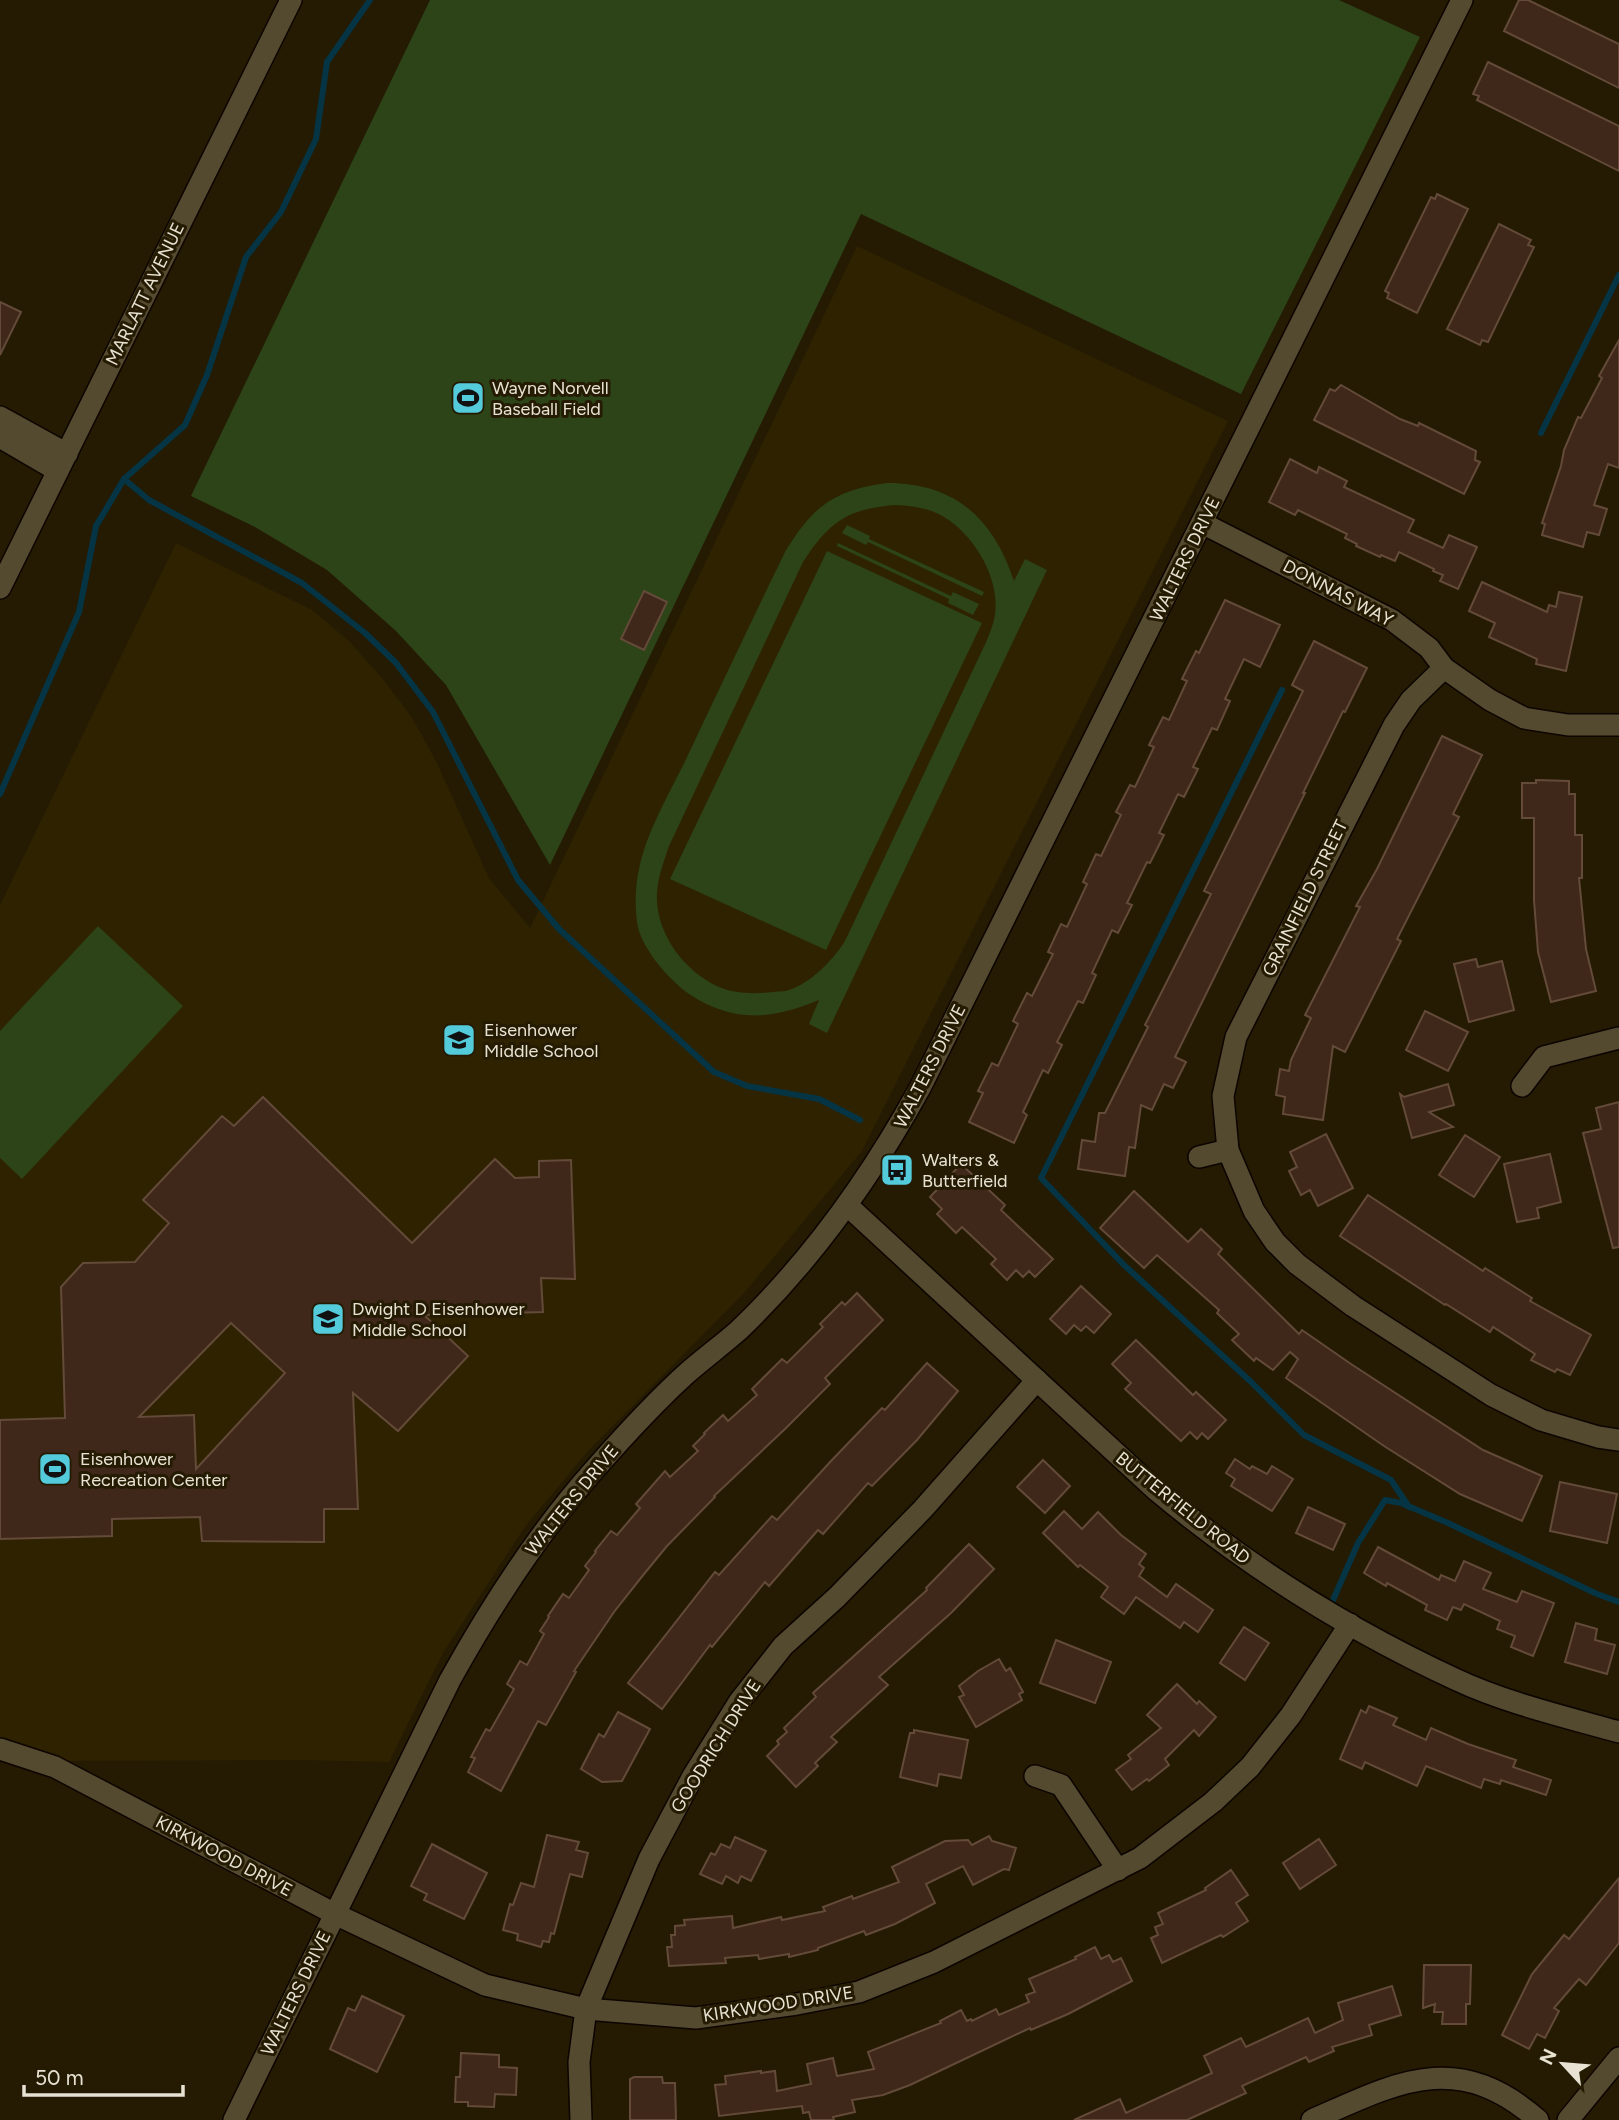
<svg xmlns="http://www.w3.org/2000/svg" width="1619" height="2120" viewBox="0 0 1619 2120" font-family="Figtree,sans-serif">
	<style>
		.built { fill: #2e2200 }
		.green { fill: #2d4318; fill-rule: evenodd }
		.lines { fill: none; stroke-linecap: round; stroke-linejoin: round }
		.stream { stroke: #053545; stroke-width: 6 }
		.building { fill: #3f2819; stroke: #634a39; stroke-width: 2; fill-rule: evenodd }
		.minor-casing { stroke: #0d0500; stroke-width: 24 }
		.minor { stroke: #544a2f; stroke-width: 21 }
		.labels { text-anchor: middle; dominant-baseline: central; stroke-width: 6; stroke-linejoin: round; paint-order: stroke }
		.street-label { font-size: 18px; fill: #e8e2d3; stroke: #241b02 }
		.poi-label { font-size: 18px; fill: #e8e2d3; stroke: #241b02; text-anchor: start }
	</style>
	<rect width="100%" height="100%" fill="#241b02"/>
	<polygon class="built" points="857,246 1228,421 862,1151 745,1292 588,1451 524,1528 443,1653 389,1762 299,1760 0,1761 0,905 176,543 312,610 349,641 383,679 411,716 437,763 489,878 530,928"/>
	<g class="green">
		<polygon points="430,0 1339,0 1420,37 1241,394 861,214 550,865 446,685 396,631 327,570 255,527 191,496"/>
		<path d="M 887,483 C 955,483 993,518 1014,581 L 1025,559 L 1047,570 L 827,1033 L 809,1024 L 819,1000 C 771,1020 733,1023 689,994 C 669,980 640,947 637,922 C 635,906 635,886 639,869 C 647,830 670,793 687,757 C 719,689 752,620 785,552 C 812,507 834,490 887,483 ZM 896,505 C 912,506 930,508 944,517 C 974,535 1000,578 995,614 C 994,623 990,632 987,640 L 845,941 C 833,960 811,983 789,990 C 784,992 778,991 773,992 C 756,994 736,994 719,987 C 684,971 655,933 657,893 C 658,877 664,861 669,846 L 803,562 C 830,521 847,509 896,505 Z"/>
		<polygon points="847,525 870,536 869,539 984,592 982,596 868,542 866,545 842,533"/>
		<polygon points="838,543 951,596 953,592 979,604 973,615 948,603 949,599 837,546"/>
		<polygon points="827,551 982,623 826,950 670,879"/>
		<polygon points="98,926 183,1006 22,1179 0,1158 0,1031"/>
	</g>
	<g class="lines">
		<g class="stream">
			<polyline points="1541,433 1619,275"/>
			<polyline points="124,479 149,500 302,583 365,633 396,663 433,712 518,880 559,929 714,1072 747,1086 819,1099 860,1120"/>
			<polyline points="1282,690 1041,1178 1123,1264 1250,1381 1304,1435 1391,1480 1409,1507"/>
			<polyline points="0,794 79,612 96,526 124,479 185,425 207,375 246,257 281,212 316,139 327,62 370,0"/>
			<polyline points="1333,1600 1358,1543 1385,1500 1401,1503 1448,1523 1597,1594 1619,1602"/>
		</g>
	</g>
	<g class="building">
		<polygon points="1519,0 1528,0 1619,44 1619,88 1504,31"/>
		<polygon points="1488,62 1619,126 1619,171 1477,100 1479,96 1473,94"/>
		<polygon points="1437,194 1468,209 1417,313 1387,298 1389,293 1385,291 1431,197 1435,199"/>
		<polygon points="1499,224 1531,240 1528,245 1534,247 1488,342 1482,340 1480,345 1447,329"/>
		<polygon points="0,302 21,312 0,355"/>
		<polygon points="1619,340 1619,468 1608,464 1594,505 1607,509 1599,535 1587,532 1583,547 1542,535 1545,524 1542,523 1561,466 1564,450 1578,417 1581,418 1602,378 1599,376"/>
		<polygon points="1341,385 1400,419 1418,426 1419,423 1476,451 1475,460 1480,462 1464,494 1314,420 1330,389 1335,391"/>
		<polygon points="1290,459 1317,473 1319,467 1347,481 1344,487 1414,520 1408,532 1443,548 1449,535 1477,547 1458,589 1440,581 1443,575 1433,571 1434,569 1399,552 1395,561 1381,555 1380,557 1356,546 1357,544 1345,538 1347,534 1298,510 1295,515 1269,502"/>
		<polygon points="1482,582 1547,612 1549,605 1556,607 1559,592 1582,597 1566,671 1536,664 1537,659 1489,637 1495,623 1469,611"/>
		<polygon points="644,591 667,602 644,650 621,639"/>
		<polygon points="1225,600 1280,625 1260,667 1244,659 1225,699 1230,701 1217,730 1212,728 1193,767 1198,769 1184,797 1178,794 1159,833 1164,835 1150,863 1147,862 1127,903 1132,905 1118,933 1112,930 1092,973 1096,975 1083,1003 1078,1001 1057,1042 1062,1045 1048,1073 1043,1070 1023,1112 1027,1115 1014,1143 969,1122 983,1093 978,1091 992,1063 998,1066 1018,1024 1013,1021 1027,993 1032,996 1053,954 1048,952 1061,924 1067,927 1087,884 1083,882 1096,854 1101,856 1121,815 1116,812 1130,785 1135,787 1154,747 1149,745 1163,717 1169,720 1187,681 1182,679 1196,651 1199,653"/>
		<polygon points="1314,641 1367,668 1345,712 1343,711 1303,793 1305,793 1175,1057 1186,1062 1173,1088 1164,1084 1152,1110 1141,1105 1135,1148 1129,1147 1125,1176 1078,1169 1082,1140 1095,1142 1099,1113 1105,1113 1148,1027 1145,1025 1211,894 1204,891 1303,691 1292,685"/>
		<polygon points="1442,736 1482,755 1453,814 1459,817 1397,939 1401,941 1345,1052 1333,1046 1323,1120 1283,1114 1285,1097 1276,1095 1280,1069 1289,1071 1291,1060 1311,1018 1305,1015 1360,907 1356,906 1377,869"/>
		<polygon points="1536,780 1569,781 1569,794 1575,794 1575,835 1582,835 1582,878 1579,878 1586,949 1596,991 1551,1002 1538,952 1534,900 1534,818 1522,818 1522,783 1536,783"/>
		<polygon points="1476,959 1478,967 1502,961 1514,1010 1469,1022 1454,964"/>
		<polygon points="1425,1011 1468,1032 1448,1071 1406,1050"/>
		<polygon points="1448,1084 1454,1105 1429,1112 1453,1127 1412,1138 1400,1094 1404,1097"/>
		<path d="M 263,1097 L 412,1243 L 495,1159 L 515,1178 L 539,1177 L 539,1161 L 571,1160 L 575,1279 L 541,1278 L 543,1312 L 424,1315 L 468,1356 L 398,1431 L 353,1393 L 358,1509 L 324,1509 L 324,1542 L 202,1541 L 200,1517 L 112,1519 L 112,1536 L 0,1539 L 0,1420 L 65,1418 L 61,1287 L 83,1263 L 135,1262 L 169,1223 L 143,1200 L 222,1116 L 234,1126 ZM 231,1323 L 285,1373 L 196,1469 L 194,1415 L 139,1417 Z"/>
		<polygon points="1619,1102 1619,1247 1613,1248 1583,1133 1601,1129 1596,1108"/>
		<polygon points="1326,1134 1353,1188 1318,1206 1310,1190 1301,1195 1289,1171 1297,1167 1290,1152"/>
		<polygon points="1465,1135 1500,1157 1474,1197 1439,1175"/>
		<polygon points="1550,1154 1561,1202 1537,1208 1539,1218 1517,1222 1504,1164"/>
		<polygon points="961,1164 1005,1205 1001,1210 1053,1259 1035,1277 1029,1271 1023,1277 1016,1270 1007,1280 991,1264 996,1259 962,1227 956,1233 937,1214 942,1209 930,1197"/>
		<polygon points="1134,1191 1188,1242 1201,1229 1222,1249 1218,1254 1299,1334 1302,1330 1351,1364 1483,1450 1542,1476 1522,1521 1460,1494 1384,1446 1286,1378 1298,1359 1290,1352 1273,1370 1256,1358 1254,1361 1232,1340 1239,1334 1217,1313 1219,1310 1157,1255 1144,1268 1100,1228"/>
		<polygon points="1368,1195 1483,1271 1485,1268 1532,1298 1530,1301 1591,1335 1570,1375 1557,1369 1555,1372 1531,1360 1535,1354 1493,1327 1490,1332 1446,1304 1445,1305 1340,1236"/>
		<polygon points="1081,1286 1111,1314 1094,1333 1086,1326 1081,1331 1074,1325 1066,1334 1050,1319"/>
		<polygon points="857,1293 883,1320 825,1378 830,1384 785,1429 714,1496 715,1497 667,1546 644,1574 614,1612 574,1671 576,1672 546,1725 538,1721 501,1791 468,1772 475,1758 471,1757 486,1729 490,1731 514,1689 507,1684 520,1661 527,1665 544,1634 540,1631 549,1617 548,1616 563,1594 569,1598 589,1570 585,1566 596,1552 595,1551 611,1531 617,1535 640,1508 636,1504 665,1471 670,1477 698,1451 693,1446 705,1434 704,1433 723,1415 728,1421 757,1395 752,1389 782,1359 787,1363 823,1327 820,1324 842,1302 845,1305"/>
		<polygon points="1136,1340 1193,1395 1196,1392 1226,1420 1208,1439 1202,1433 1197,1439 1190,1432 1181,1441 1125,1389 1131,1383 1112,1364"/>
		<polygon points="927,1363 958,1391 917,1440 872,1486 868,1483 823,1534 818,1530 769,1586 765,1582 712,1647 710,1645 662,1709 628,1683 715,1572 719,1575 772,1516 777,1520 831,1461 882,1408 885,1410"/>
		<polygon points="1235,1459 1250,1469 1252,1466 1267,1474 1272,1466 1293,1479 1272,1511 1231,1486 1235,1479 1226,1473"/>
		<polygon points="1043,1460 1070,1486 1045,1513 1017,1487"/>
		<polygon points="1560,1482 1617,1494 1607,1543 1550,1531"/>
		<polygon points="1308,1507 1345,1524 1333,1550 1296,1533"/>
		<polygon points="1064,1511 1082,1529 1098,1512 1121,1535 1146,1554 1139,1564 1144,1568 1139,1576 1167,1597 1176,1584 1213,1610 1198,1632 1184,1622 1180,1628 1136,1597 1124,1614 1101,1597 1108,1587 1080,1565 1078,1567 1043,1533"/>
		<polygon points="969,1544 994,1569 951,1613 879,1677 888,1685 831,1737 837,1742 815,1763 818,1766 796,1787 767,1756 779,1744 777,1741 787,1732 784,1728 816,1697 813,1693 927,1590 926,1588"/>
		<polygon points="1378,1547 1439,1580 1441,1575 1455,1581 1464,1561 1491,1573 1483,1589 1517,1602 1522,1591 1554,1603 1533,1656 1511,1647 1515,1636 1497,1629 1500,1621 1464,1604 1461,1610 1453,1607 1447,1620 1425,1610 1427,1605 1387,1583 1386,1586 1364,1573"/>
		<polygon points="1576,1623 1597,1629 1595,1640 1615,1645 1607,1674 1565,1662"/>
		<polygon points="1244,1627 1269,1643 1245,1680 1220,1663"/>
		<polygon points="1056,1640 1111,1662 1095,1703 1040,1683"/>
		<polygon points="999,1659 1006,1671 1010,1668 1023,1692 1019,1694 1022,1700 976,1727 959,1697 964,1695 959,1686 978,1671"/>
		<polygon points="1177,1684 1197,1704 1199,1701 1216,1717 1199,1736 1194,1730 1165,1759 1169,1765 1149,1781 1147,1779 1132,1790 1116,1770 1131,1759 1128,1755 1161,1728 1147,1715"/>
		<polygon points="1369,1706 1397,1718 1393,1725 1426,1740 1431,1728 1468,1744 1516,1760 1513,1767 1551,1780 1546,1795 1501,1780 1500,1784 1484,1779 1481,1788 1426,1766 1417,1786 1365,1762 1362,1769 1340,1759 1361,1710 1366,1713"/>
		<polygon points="618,1712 650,1729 622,1781 602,1782 581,1769 599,1734 604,1737"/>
		<polygon points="914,1730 968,1740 961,1778 939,1774 937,1786 900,1777 910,1733 914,1733"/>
		<polygon points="547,1835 579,1842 576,1850 588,1853 582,1877 570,1874 554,1934 551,1933 549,1942 543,1941 541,1947 517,1940 518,1934 503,1930 510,1904 513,1905 521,1883 534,1887"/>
		<polygon points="989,1836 992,1841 1016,1848 1009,1870 1004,1869 973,1885 963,1866 926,1884 935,1903 895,1924 866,1935 864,1931 818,1948 818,1950 789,1957 789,1954 759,1959 758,1955 725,1958 726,1963 669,1966 667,1947 672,1947 671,1935 675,1935 675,1926 685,1925 684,1920 732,1916 733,1928 781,1917 782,1920 825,1911 823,1907 852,1896 853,1899 899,1882 892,1867 945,1841 968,1840 972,1845"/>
		<polygon points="735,1837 766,1851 751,1881 741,1876 738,1883 726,1876 722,1884 700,1874 711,1853 715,1855 721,1844 730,1848"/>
		<polygon points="1319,1839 1336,1865 1300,1889 1283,1863"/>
		<polygon points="432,1844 487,1873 464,1919 424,1900 427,1894 411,1886"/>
		<polygon points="1231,1870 1248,1895 1236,1903 1248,1921 1223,1937 1221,1935 1162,1963 1151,1938 1158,1935 1155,1927 1163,1924 1158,1913 1206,1890 1205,1888"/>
		<polygon points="1619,1878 1619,1943 1586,1985 1579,1979 1554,2008 1559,2011 1545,2038 1537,2034 1529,2049 1502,2035 1532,1974 1564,1935 1569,1939"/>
		<polygon points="1095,1947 1101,1959 1109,1955 1113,1962 1121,1958 1132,1981 1068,2014 1031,2030 1030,2028 910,2085 883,2095 852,2100 855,2112 833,2117 834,2120 811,2120 809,2112 803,2113 802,2106 719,2116 715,2085 726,2084 725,2076 761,2071 761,2073 775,2071 777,2091 811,2084 807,2064 833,2058 837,2076 874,2069 868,2052 941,2023 940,2021 961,2010 967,2021 971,2019 972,2021 996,2009 999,2015 1029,2002 1026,1995 1035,1992 1029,1979 1076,1959 1075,1957"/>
		<polygon points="1424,1965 1471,1965 1470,2004 1466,2004 1466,2024 1442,2024 1443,2012 1434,2012 1435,2004 1423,2008"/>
		<polygon points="1392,1986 1401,2015 1369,2025 1372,2035 1332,2047 1334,2051 1309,2062 1306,2057 1242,2086 1246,2093 1187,2120 1074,2120 1120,2099 1126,2113 1212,2073 1204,2056 1241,2038 1246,2047 1308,2018 1315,2033 1343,2020 1338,2003"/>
		<polygon points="362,1996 404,2016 377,2072 330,2049 348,2008 355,2011"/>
		<polygon points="461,2053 499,2055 499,2067 517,2068 516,2095 495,2094 494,2107 468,2106 468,2102 455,2102 456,2077 460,2077"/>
		<polygon points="634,2077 662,2077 663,2083 675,2083 676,2120 630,2120 630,2079"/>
	</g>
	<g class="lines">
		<defs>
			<g id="minor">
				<polyline points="0,417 67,454"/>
				<polyline points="0,437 58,471"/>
				<polyline points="1202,523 1392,620 1429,648 1444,668 1490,700 1524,718 1568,725 1619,725"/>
				<polyline points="0,588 291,0"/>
				<polyline points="1444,668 1411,700 1394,725 1236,1037 1223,1096 1228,1150 1254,1211 1275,1242 1297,1264 1353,1306 1491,1395 1541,1420 1598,1437 1619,1440"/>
				<polyline points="1522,1086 1544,1057 1619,1038"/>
				<polyline points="1199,1157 1228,1150"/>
				<path d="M 848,1206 L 1156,1490 C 1247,1566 1349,1630 1457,1680 C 1506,1703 1566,1717 1619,1732"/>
				<polyline points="0,1749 55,1767 335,1914 485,1985 586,2009 696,2018 797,2004 859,1992 934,1962 1140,1858 1213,1802 1250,1767 1291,1715 1350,1624"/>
				<polyline points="1035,1776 1061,1785 1118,1870"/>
				<path d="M 234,2120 L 450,1680 C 491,1606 537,1534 594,1470 C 623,1437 654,1403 686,1374 C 703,1359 722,1345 739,1330 C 813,1259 871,1177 920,1088 L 1462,0"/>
				<polyline points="581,2120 579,2062 586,2009 649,1859 693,1776 739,1702 783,1646 837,1597 923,1509 1037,1380"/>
				<path d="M 1312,2120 C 1398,2082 1457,2049 1538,2120"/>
				<polyline points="1568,2120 1619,2058"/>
			</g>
		</defs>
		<use href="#minor" class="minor-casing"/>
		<use href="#minor" class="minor"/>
	</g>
	<defs>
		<symbol id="stadium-square" viewBox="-11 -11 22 22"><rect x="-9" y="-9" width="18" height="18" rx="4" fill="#53cbdb" stroke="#241b02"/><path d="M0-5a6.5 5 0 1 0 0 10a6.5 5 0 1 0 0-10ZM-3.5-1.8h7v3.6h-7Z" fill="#111"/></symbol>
		<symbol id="school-square" viewBox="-11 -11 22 22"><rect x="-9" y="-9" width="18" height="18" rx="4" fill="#53cbdb" stroke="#241b02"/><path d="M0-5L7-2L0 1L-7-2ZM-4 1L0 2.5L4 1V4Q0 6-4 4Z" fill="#111"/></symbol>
		<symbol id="bus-square" viewBox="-11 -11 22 22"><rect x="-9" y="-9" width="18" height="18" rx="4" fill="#53cbdb" stroke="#241b02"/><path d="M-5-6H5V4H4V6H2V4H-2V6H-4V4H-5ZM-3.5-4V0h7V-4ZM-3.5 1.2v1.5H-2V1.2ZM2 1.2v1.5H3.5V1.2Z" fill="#111"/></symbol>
	</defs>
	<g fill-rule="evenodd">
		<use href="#stadium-square" x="449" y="379" width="38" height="38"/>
		<use href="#school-square" x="440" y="1021" width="38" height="38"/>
		<use href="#bus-square" x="878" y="1151" width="38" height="38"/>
		<use href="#school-square" x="309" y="1300" width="38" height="38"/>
		<use href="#stadium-square" x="36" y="1450" width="38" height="38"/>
	</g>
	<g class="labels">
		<g class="street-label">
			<text transform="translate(145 294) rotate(-64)">MARLATT AVENUE</text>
			<text transform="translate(1185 559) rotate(-64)">WALTERS DRIVE</text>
			<text transform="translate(1338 593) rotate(28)">DONNAS WAY</text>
			<text transform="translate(1305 898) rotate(-64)">GRAINFIELD STREET</text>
			<text transform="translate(930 1066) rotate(-63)">WALTERS DRIVE</text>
			<text transform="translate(572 1500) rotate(-51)">WALTERS DRIVE</text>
			<text transform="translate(1183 1508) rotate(39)">BUTTERFIELD ROAD</text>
			<text transform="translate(716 1746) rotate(-58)">GOODRICH DRIVE</text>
			<text transform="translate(224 1856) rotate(28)">KIRKWOOD DRIVE</text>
			<text transform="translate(296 1993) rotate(-64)">WALTERS DRIVE</text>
			<text transform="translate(778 2004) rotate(-9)">KIRKWOOD DRIVE</text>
		</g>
		<g class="poi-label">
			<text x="492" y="388">Wayne Norvell<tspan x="492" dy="21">Baseball Field</tspan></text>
			<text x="484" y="1030">Eisenhower<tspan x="484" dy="21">Middle School</tspan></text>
			<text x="922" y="1160">Walters &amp;<tspan x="922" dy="21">Butterfield</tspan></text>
			<text x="352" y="1309">Dwight D Eisenhower<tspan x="352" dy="21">Middle School</tspan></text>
			<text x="80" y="1459">Eisenhower<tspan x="80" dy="21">Recreation Center</tspan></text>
		</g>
	</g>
	<g transform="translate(1563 2064) rotate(296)" stroke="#241b02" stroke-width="5" paint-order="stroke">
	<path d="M0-5L12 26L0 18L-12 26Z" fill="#e8e2d3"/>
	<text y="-10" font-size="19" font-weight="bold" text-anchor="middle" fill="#e8e2d3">N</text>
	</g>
	<path d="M24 2085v10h159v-10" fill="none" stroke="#e8e2d3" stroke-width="3.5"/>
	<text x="35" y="2085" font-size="21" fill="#e8e2d3" stroke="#241b02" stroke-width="5" paint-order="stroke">50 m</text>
</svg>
